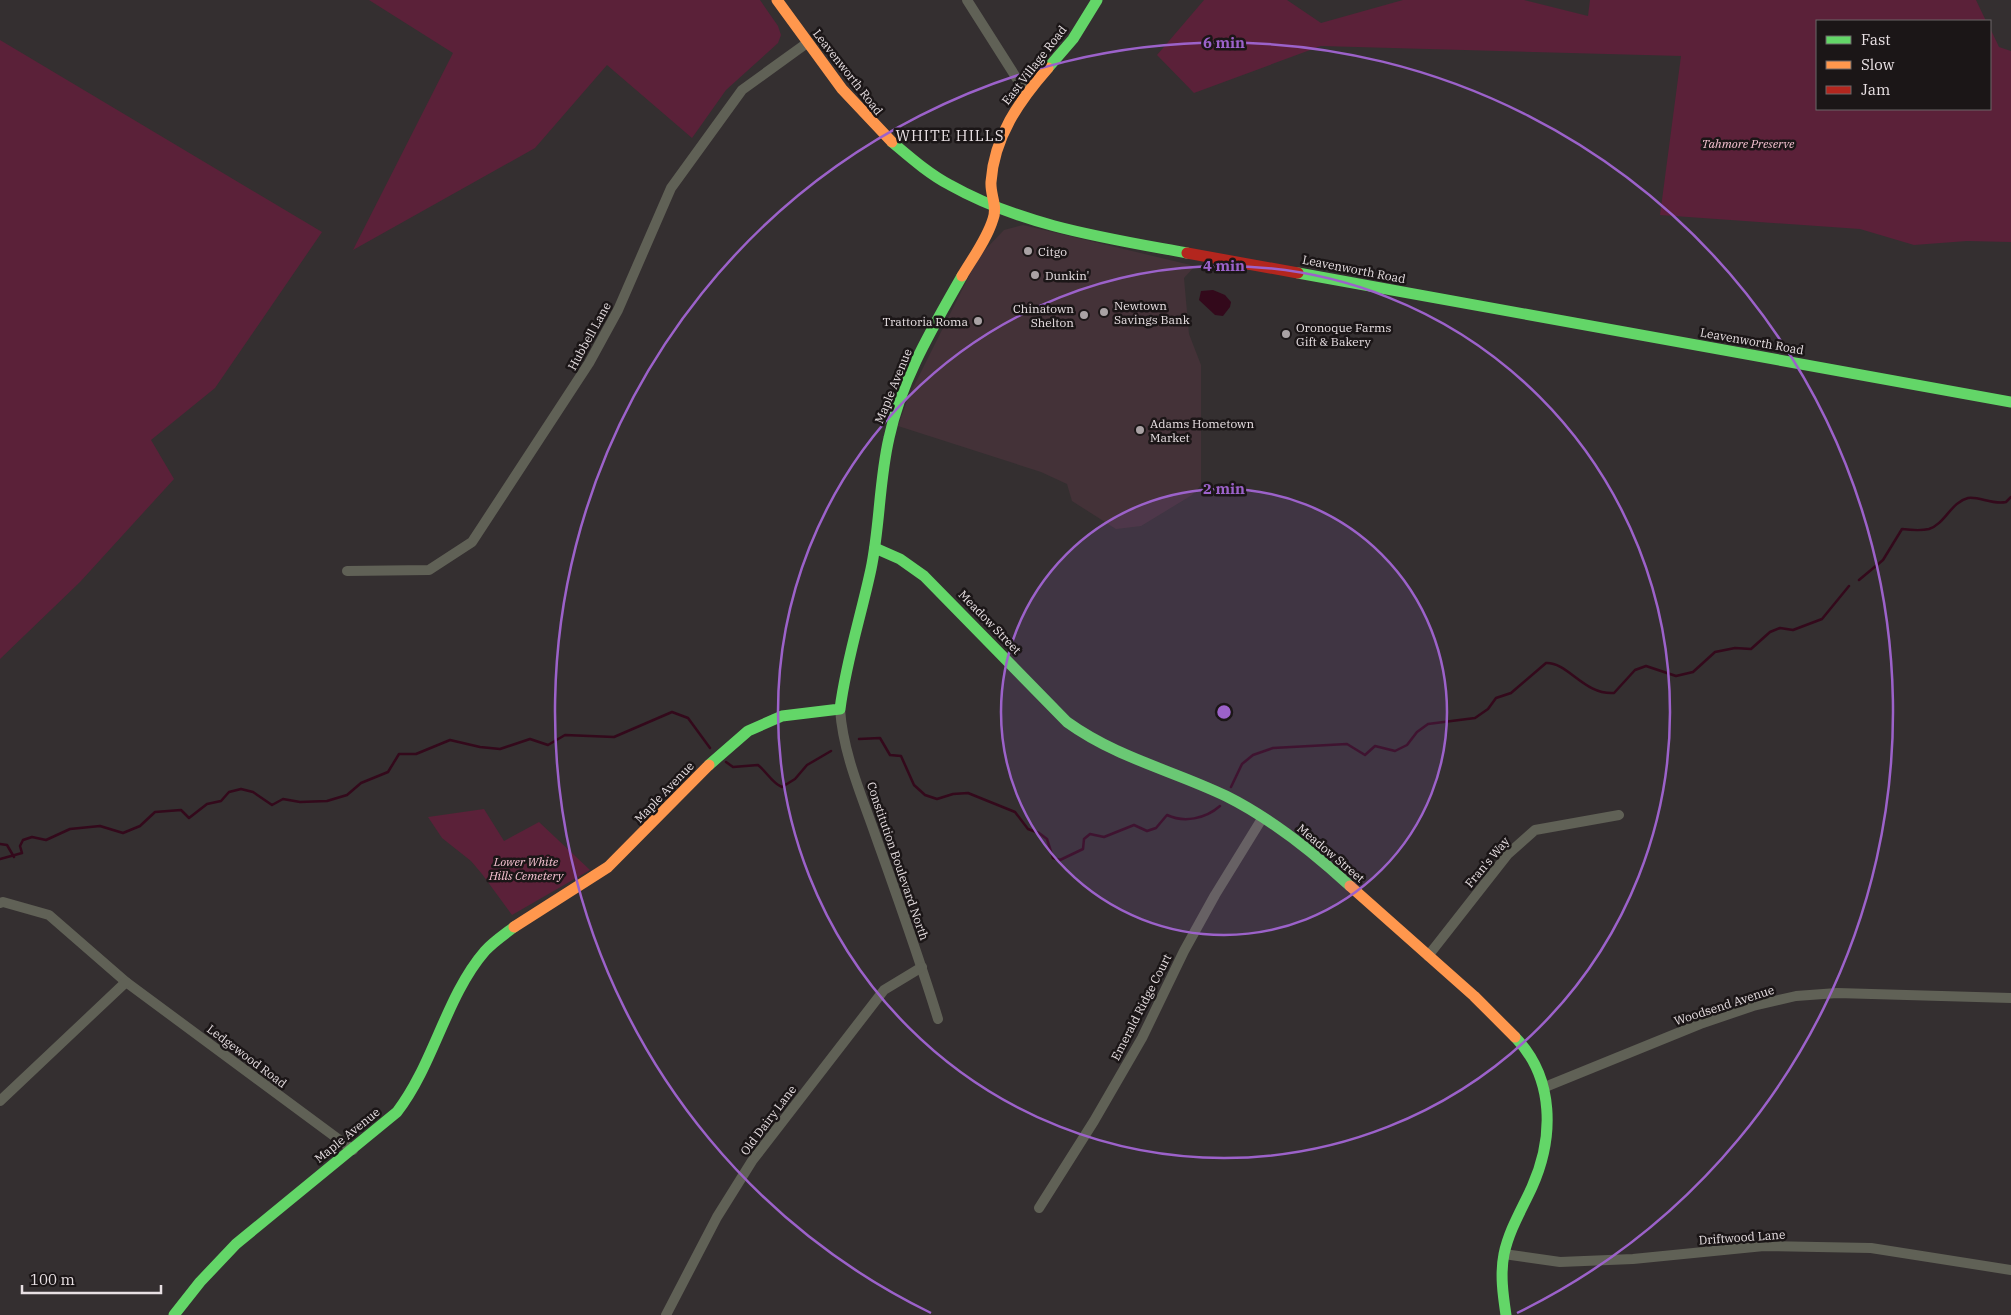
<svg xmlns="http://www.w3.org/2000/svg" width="2011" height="1315" viewBox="0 0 2011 1315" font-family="'IBM Plex Serif',serif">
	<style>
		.built { fill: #443238 }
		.green { fill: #5b2139 }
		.water { fill: #33091b }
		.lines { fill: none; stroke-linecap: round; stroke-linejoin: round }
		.stream { stroke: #33091b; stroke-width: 2.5 }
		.street { stroke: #606156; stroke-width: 10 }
		.fast { stroke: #63d668; stroke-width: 11 }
		.slow { stroke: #ff974d; stroke-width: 11 }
		.jam { stroke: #b3261e; stroke-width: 11 }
		.ring { fill: none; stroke: #9c62ca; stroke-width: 2.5 }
		.poi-dot { fill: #a9a2a4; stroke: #1b1617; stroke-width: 2 }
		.labels { text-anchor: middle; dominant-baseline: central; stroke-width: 5; stroke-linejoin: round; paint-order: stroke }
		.street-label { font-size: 12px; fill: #e8e0e3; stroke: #1b1617 }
		.park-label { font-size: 12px; font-style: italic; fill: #f6c3d2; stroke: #1b1617 }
		.poi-label { font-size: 12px; fill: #e8e0e3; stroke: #1b1617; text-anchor: start }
		.quarter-label { font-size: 15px; letter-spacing: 1px; fill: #e8e0e3; stroke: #1b1617 }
		.centre { fill: #9c62ca; stroke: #1b1617; stroke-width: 2.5 }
		.ring-label { font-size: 15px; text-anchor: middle; font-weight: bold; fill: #9c62ca; stroke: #1b1617; stroke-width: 5; stroke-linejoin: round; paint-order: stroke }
	</style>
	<rect width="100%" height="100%" fill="#342f30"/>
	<polygon class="built" points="1023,225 1195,266 1184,278 1189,334 1201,365 1201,485 1192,495 1141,526 1116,529 1072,501 1067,484 1041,472 898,426 908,398 979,256 1004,230"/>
	<g class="green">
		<polygon points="369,0 760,0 778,26 781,35 778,43 726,90 692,138 607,65 535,148 353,250 453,53"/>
		<polygon points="1204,0 1287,0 1321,23 1403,0 1524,0 1588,16 1590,0 1976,0 1986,21 1817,21 1817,109 1990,109 1990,28 1999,47 2011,51 2011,242 1967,241 1914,245 1860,229 1660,215 1681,56 1321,46 1194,93 1157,55"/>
		<polygon points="0,40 322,232 215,388 151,440 174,479 80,582 0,659"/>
		<polygon points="484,809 504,841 539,822 590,870 512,915 482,874 471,861 442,838 428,817"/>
	</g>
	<polygon class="water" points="1213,290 1225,295 1231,302 1230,307 1223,316 1215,315 1199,300 1201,291"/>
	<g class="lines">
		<g class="stream">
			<path d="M 1859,580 L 1883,560 L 1902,529 C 1910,530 1921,531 1929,529 C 1945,524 1951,502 1968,498 C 1979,496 1992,505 2006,502 L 2011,497"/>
			<path d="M 859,739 L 880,738 L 890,755 L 901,756 L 914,785 L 925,795 L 937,799 L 953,794 L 968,793 L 1015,812 L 1028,829 L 1039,833 L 1047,839 L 1053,858 L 1060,860 L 1083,849 L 1084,839 L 1090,834 L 1104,837 L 1134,825 L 1147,831 L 1156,828 L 1167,815 C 1184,823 1205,819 1220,806"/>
			<path d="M 726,762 L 733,767 L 758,765 C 767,772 772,783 782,787 L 795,779 L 807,765 L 831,751"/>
			<path d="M 1231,787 L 1242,764 L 1253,755 L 1273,748 L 1347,744 L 1365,755 L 1375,746 L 1395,751 L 1407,745 L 1417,732 L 1428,724 L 1475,718 L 1488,709 L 1496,698 L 1511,693 L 1546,663 C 1568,662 1584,695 1614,693 L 1635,670 L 1646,666 L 1676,676 L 1693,672 L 1715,652 L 1735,648 L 1751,649 L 1770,632 L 1780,628 L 1793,630 L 1822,619 L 1849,586"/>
			<polyline points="0,844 7,845 14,857"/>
			<polyline points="0,859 22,853 20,846 23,840 32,837 46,840 70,829 100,826 123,833 140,826 155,812 181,810 189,818 207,804 221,801 229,792 241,789 253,792 272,805 283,799 300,802 327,801 347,795 361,783 388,772 399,754 416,754 450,740 480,747 500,749 530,739 548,745 565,735 614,737 672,712 688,718 710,748"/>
		</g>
		<g class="street">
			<polyline points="967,0 1026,93"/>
			<polyline points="347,571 429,570 472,542 589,363 618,310 671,188 742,90 807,43"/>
			<path d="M 840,709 C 843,753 861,794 875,834 C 897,896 919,957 938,1019"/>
			<polyline points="0,903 3,902 49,915 126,982 353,1150"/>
			<polyline points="1428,956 1508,854 1535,830 1619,815"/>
			<polyline points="1545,1087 1700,1024 1753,1006 1796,996 1837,993 2011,998"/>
			<polyline points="0,1101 126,982"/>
			<polyline points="1039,1208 1094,1121 1142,1038 1184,951 1215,895 1263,817"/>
			<polyline points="1504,1254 1560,1262 1633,1259 1764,1246 1871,1248 2011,1270"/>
			<polyline points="666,1315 717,1217 752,1161 884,990 922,967"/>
		</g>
		<g class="fast">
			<polyline points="1048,68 1073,39 1097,0"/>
			<path d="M 892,142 C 911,158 929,174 950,185 C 1023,226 1106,238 1187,253"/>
			<polyline points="1298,273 2011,402"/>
			<path d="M 875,548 L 900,559 L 924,576 L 1067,722 C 1117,758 1172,770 1226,796 C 1272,819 1312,851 1350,886"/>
			<path d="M 709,765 L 748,731 L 782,716 L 840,709 C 846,661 861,616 871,569 C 880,526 879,481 889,438 C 901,380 933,327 962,276"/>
			<path d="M 174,1315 L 200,1282 L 236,1244 L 397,1112 C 434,1064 446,996 485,951 C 493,942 505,934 514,927"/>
			<path d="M 1506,1315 C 1503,1295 1500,1274 1504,1254 C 1509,1230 1522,1209 1532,1187 C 1554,1138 1555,1078 1515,1037"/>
		</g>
		<g class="slow">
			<polyline points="777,0 842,89 892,142"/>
			<path d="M 962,276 C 972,259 987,239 993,219 C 998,206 990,195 991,182 C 994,137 1019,101 1048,68"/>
			<polyline points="1350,886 1474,996 1515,1037"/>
			<polyline points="514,927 608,867 709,765"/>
		</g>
		<polyline class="jam" points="1187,253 1298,273"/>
	</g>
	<circle cx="1224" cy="712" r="223" fill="#9c62ca" fill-opacity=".12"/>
	<g class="ring">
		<circle cx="1224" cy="712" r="223"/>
		<circle cx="1224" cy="712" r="446"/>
		<path d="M931 1313A669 669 0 1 1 1517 1313"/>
	</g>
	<g class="poi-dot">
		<circle cx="1028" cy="251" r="5"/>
		<circle cx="1035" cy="275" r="5"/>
		<circle cx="1104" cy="312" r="5"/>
		<circle cx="1084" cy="315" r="5"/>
		<circle cx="978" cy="321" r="5"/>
		<circle cx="1286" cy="334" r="5"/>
		<circle cx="1140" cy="430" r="5"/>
	</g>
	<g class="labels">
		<g class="street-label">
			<text transform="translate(1034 65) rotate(-52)">East Village Road</text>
			<text transform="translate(848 72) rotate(52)">Leavenworth Road</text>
			<text transform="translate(1354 269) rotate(11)">Leavenworth Road</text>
			<text transform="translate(589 336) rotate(-61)">Hubbell Lane</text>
			<text transform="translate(1752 341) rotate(10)">Leavenworth Road</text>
			<text transform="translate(893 386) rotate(-68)">Maple Avenue</text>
			<text transform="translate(990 622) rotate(46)">Meadow Street</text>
			<text transform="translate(664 792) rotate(-46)">Maple Avenue</text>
			<text transform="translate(1331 853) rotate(40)">Meadow Street</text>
			<text transform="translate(898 861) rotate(71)">Constitution Boulevard North</text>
			<text transform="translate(1487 862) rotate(-50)">Fran's Way</text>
			<text transform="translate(1724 1005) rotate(-18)">Woodsend Avenue</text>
			<text transform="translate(1141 1007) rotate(-63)">Emerald Ridge Court</text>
			<text transform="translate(247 1056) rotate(37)">Ledgewood Road</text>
			<text transform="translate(768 1120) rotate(-53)">Old Dairy Lane</text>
			<text transform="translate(347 1135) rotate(-39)">Maple Avenue</text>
			<text transform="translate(1742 1237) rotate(-4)">Driftwood Lane</text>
		</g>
		<g class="park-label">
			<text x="1748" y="143">Tahmore Preserve</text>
			<text x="526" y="861">Lower White<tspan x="526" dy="14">Hills Cemetery</tspan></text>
		</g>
		<g class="poi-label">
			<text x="1038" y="251">Citgo</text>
			<text x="1045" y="275">Dunkin'</text>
			<text x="1114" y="305">Newtown<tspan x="1114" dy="14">Savings Bank</tspan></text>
			<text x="1074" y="308" text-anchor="end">Chinatown<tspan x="1074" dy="14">Shelton</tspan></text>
			<text x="968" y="321" text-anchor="end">Trattoria Roma</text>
			<text x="1296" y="327">Oronoque Farms<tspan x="1296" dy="14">Gift &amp; Bakery</tspan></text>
			<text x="1150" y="423">Adams Hometown<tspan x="1150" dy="14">Market</tspan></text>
		</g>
		<g class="quarter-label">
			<text x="950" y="135">WHITE HILLS</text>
		</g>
	</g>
	<circle cx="1224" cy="712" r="8" class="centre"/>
	<g class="ring-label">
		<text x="1224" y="48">6 min</text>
		<text x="1224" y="271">4 min</text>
		<text x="1224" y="494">2 min</text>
	</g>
	<rect x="1816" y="20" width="175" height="90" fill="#1b1617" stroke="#6d6769"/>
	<rect x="1826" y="36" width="25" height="8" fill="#63d668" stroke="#6d6769"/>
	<text x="1861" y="45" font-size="15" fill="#e8e0e3">Fast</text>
	<rect x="1826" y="61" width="25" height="8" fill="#ff974d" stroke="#6d6769"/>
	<text x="1861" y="70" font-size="15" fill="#e8e0e3">Slow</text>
	<rect x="1826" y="86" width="25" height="8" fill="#b3261e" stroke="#6d6769"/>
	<text x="1861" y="95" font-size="15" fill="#e8e0e3">Jam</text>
	<path d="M22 1285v8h139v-8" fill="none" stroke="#e8e0e3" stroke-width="2.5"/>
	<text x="30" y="1285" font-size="15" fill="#e8e0e3" stroke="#1b1617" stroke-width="4" paint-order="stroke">100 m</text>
</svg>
